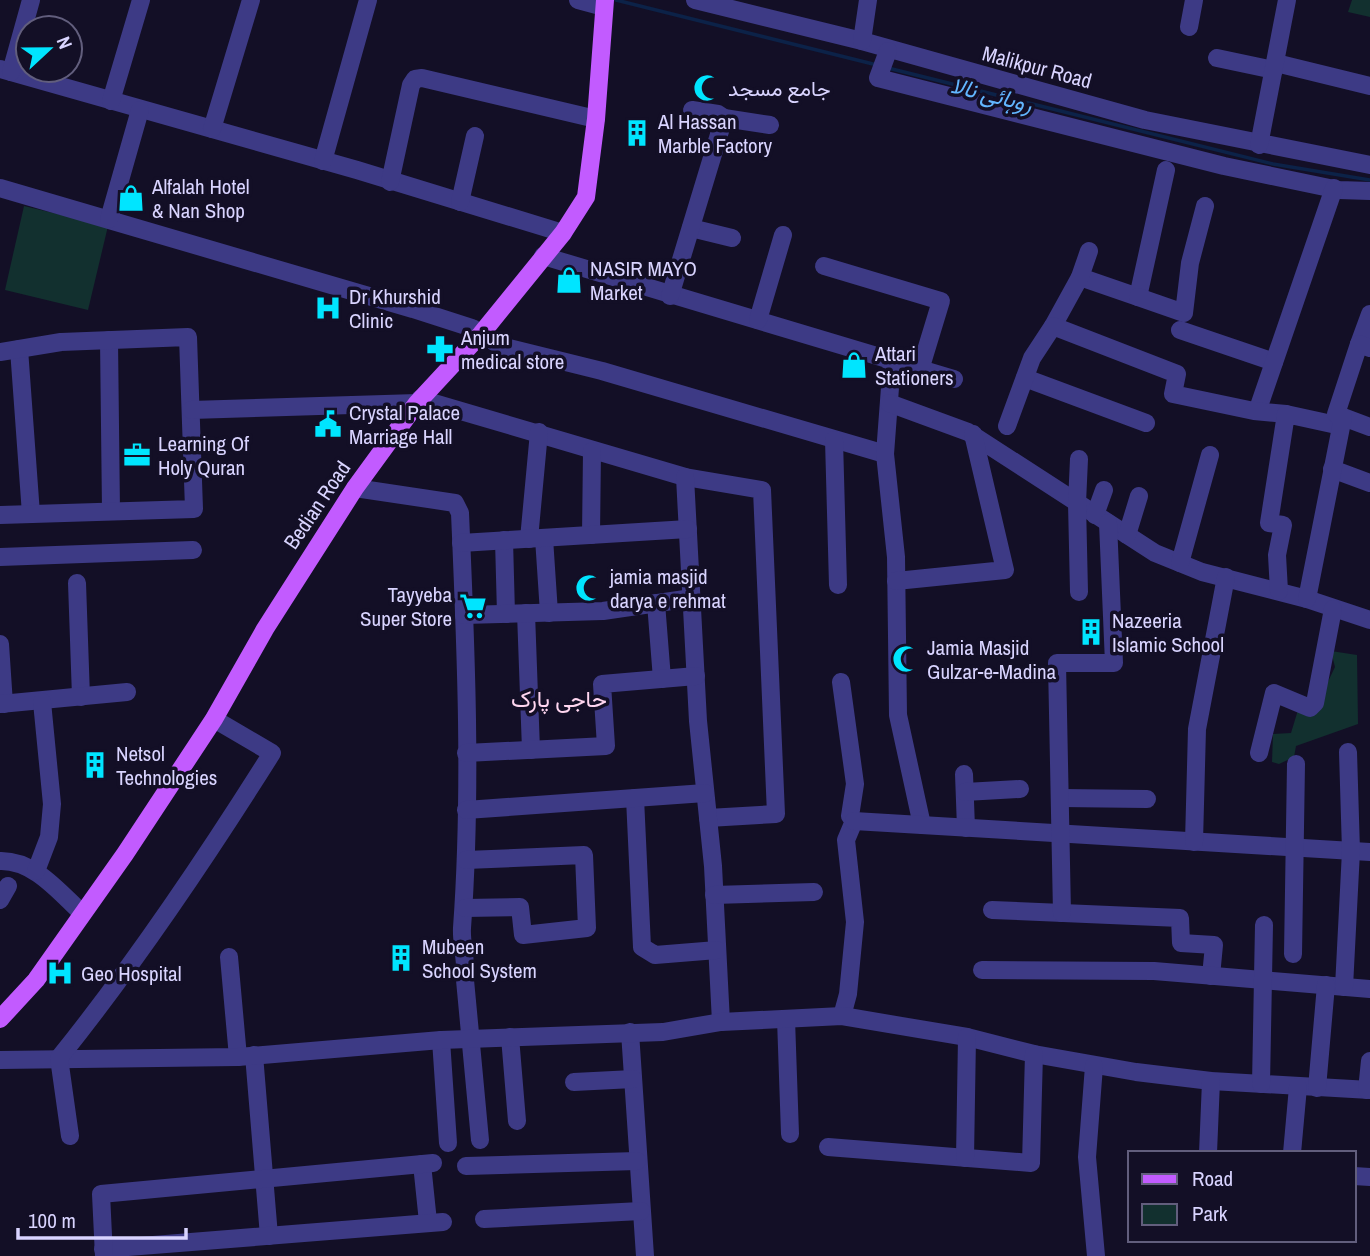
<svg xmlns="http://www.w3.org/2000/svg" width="1370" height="1256" viewBox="0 0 1370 1256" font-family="'Archivo Narrow',Vazirmatn,sans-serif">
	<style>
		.green { fill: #12302f }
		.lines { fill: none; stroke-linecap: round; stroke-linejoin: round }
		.stream { stroke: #0c2248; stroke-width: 3.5 }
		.minor { stroke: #3d3a85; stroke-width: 18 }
		.major { stroke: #c25bff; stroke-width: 18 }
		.labels { text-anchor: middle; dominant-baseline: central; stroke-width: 7; stroke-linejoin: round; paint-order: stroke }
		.street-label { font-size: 21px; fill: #d9d4ff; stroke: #130f26 }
		.poi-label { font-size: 21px; fill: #d9d4ff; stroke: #130f26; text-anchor: start }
		.water-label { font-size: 23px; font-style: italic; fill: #62b6ff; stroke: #130f26 }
		.neighbourhood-label { font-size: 23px; fill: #ffd6f0; stroke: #130f26 }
	</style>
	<rect width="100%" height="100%" fill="#130f26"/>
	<g class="green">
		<polygon points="1352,0 1370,0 1370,17 1348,12"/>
		<polygon points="24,206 108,226 88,310 5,290"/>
		<polygon points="1331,651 1357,655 1358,724 1296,746 1294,757 1279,764 1272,762 1273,734 1291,733 1298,710 1322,694 1335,667"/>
	</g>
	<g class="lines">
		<g class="stream">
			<polyline points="616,0 877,65"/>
			<polyline points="888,68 1273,164 1370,180"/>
		</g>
		<g class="minor">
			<polyline points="578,0 604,7"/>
			<polyline points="695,0 862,41 1145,120 1370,165"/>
			<polyline points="1189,27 1194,0"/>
			<polyline points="862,41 868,0"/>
			<polyline points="888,51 878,78 1224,166 1339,190 1370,191"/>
			<polyline points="1217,58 1274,70"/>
			<polyline points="1276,63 1370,86"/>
			<polyline points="0,69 357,170 563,233"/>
			<polyline points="11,72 31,0"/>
			<polyline points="111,101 141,0"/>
			<polyline points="692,110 718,114 724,118"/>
			<polyline points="212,129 251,0"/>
			<polyline points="1259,145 1287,0"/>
			<polyline points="323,161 368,0"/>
			<polyline points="390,182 411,85 415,79 422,78 596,119"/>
			<polyline points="0,188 413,309 472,328 501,346 602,371 885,454"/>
			<polyline points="460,202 475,136"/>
			<polyline points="109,219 140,110"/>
			<polyline points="691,228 732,238"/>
			<polyline points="543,256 954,379"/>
			<polyline points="824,266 941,301 920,370"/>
			<polyline points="1080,277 1138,297 1166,170"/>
			<polyline points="670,296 724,118 770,125"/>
			<polyline points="1138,297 1184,313 1190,263 1205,206"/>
			<polyline points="758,320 783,235"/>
			<polyline points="1053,326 1080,277 1089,251"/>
			<polyline points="1180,330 1274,362"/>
			<polyline points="109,340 111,511"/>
			<polyline points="1359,344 1370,314"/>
			<polyline points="19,349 31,514"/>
			<polyline points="0,352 61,342 188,337 194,509 0,515"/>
			<polyline points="892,361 885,454 896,557 898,715 922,825"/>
			<polyline points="1025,378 1146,423"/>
			<polyline points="420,399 685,477 762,490 776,814 708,818"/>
			<polyline points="889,403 968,432 1155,553 1202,572 1307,599 1370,620"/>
			<polyline points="1258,409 1334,188"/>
			<polyline points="191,410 417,403"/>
			<polyline points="1343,417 1370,427"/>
			<polyline points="1007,426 1032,358 1053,326 1177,374 1173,394 1254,411 1286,414"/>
			<polyline points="834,440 838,585"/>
			<polyline points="1079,459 1077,503 1079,592"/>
			<polyline points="1332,469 1370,483"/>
			<polyline points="685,477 698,721 713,866 721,1022"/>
			<path d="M 355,488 L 455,503 L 460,513 C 466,650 472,790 462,928 C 461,945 467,962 465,980 L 480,1140"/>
			<polyline points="1095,515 1104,490"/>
			<polyline points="591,535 592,451"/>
			<polyline points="1127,535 1139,496"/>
			<polyline points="544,538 549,613"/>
			<polyline points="529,539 539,432"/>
			<polyline points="504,540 506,614"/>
			<polyline points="461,543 688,529"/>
			<polyline points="0,557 193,550"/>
			<polyline points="1180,563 1210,455"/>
			<polyline points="896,581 1005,570 973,434"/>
			<polyline points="77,583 81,697"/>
			<polyline points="1279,591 1277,555 1283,525 1269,523 1286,414 1341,426"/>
			<polyline points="1307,599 1343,417 1336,414 1359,344 1370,348"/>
			<polyline points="656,603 662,679"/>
			<polyline points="526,613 531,750"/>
			<polyline points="464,615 603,611 692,598"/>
			<polyline points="0,644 4,704"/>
			<polyline points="841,682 855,784 850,816 854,821 846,840 855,922 848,994 842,1016"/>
			<polyline points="0,704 127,692"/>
			<polyline points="466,753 606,746 602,684 696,676"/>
			<polyline points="1259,753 1274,693 1310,708 1315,703 1333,609"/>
			<polyline points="964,774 966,828"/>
			<polyline points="965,792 1020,789"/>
			<polyline points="635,798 642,947 655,955 717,950"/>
			<polyline points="1061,798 1147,799"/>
			<polyline points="466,810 705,793"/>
			<polyline points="854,821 1370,852"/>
			<polyline points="1194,842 1197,729 1226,577"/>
			<path d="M 0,861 C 34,860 59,892 82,913"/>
			<polyline points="36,871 49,837 52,804 42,702"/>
			<polyline points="714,895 814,892"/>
			<polyline points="0,900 8,886"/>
			<polyline points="465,908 520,907 523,935 587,928 584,855 466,860"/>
			<polyline points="992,910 1180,918 1181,943 1214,945 1211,976"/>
			<polyline points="1062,913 1057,663 1114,663 1108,523"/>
			<polyline points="1293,954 1296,764"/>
			<polyline points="229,957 238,1057"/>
			<polyline points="982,970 1154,971 1370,989"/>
			<polyline points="1344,987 1351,851 1348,752"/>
			<polyline points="786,1019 790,1134"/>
			<polyline points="630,1032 645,1256"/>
			<polyline points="510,1037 517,1121"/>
			<polyline points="441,1040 448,1143"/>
			<polyline points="254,1055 269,1236"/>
			<polyline points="0,1060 238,1057 441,1040 663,1032 721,1022 842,1016 967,1037 1034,1054 1136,1072 1211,1081 1370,1090"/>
			<polyline points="1094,1066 1087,1157 1096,1256"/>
			<polyline points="574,1082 633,1079"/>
			<polyline points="1261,1084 1264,925"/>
			<polyline points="1317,1088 1326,985"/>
			<polyline points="1367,1090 1370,1061"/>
			<path d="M 70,1136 L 59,1058 C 137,961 206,858 272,753 L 214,719"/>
			<polyline points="828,1147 1031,1163 1034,1054"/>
			<polyline points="1208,1153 1211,1081"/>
			<polyline points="1292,1153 1298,1087"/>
			<polyline points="965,1158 967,1037"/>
			<polyline points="422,1164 428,1222"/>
			<polyline points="466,1166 637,1161"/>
			<polyline points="1354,1176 1370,1177"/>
			<polyline points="484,1219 641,1211"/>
			<polyline points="103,1249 443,1222"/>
			<polyline points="104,1256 101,1194 433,1163"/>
		</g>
		<polyline class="major" points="0,1019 36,980 125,854 214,719 265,629 355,488 417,403 481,334 563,233 586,197 596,119 605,0"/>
	</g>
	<defs>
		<symbol id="mosque-bare" viewBox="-9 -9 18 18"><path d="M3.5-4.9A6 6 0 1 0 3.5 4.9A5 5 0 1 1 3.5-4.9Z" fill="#00e5ff" stroke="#130f26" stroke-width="2.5" paint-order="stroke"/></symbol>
		<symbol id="building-bare" viewBox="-9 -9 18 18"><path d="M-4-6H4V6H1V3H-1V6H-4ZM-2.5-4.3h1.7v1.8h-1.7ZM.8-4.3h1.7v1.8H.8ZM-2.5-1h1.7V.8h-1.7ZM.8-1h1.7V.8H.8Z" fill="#00e5ff" stroke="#130f26" stroke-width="2.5" paint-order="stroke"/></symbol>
		<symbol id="shop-bare" viewBox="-9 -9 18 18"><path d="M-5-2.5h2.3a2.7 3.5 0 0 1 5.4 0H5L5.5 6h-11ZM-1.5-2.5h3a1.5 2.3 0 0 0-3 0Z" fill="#00e5ff" stroke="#130f26" stroke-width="2.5" paint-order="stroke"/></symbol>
		<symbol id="hospital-bare" viewBox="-9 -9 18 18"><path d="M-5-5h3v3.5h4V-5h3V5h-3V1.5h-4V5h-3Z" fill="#00e5ff" stroke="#130f26" stroke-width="2.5" paint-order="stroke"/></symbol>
		<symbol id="pharmacy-bare" viewBox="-9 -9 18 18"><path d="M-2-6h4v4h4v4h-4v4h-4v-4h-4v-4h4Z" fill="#00e5ff" stroke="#130f26" stroke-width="2.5" paint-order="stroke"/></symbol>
		<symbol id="civic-bare" viewBox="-9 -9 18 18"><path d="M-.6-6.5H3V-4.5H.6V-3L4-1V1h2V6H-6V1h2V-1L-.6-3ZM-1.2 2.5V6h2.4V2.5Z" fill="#00e5ff" stroke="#130f26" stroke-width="2.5" paint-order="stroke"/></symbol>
		<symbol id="office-bare" viewBox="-9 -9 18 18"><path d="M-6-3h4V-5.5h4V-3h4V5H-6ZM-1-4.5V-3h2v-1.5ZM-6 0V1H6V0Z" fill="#00e5ff" stroke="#130f26" stroke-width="2.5" paint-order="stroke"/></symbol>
		<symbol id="supermarket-bare" viewBox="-9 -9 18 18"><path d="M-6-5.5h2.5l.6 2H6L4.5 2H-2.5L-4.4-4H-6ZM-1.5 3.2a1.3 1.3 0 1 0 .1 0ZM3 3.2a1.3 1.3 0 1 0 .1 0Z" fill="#00e5ff" stroke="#130f26" stroke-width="2.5" paint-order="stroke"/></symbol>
	</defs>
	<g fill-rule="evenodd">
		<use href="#mosque-bare" x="688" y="69" width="38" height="38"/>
		<use href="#building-bare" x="618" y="114" width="38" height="38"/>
		<use href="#shop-bare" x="112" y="179" width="38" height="38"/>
		<use href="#shop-bare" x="550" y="261" width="38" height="38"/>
		<use href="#hospital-bare" x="309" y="289" width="38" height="38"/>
		<use href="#pharmacy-bare" x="421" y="330" width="38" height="38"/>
		<use href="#shop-bare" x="835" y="346" width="38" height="38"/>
		<use href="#civic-bare" x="309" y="405" width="38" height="38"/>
		<use href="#office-bare" x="118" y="436" width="38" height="38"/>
		<use href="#mosque-bare" x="570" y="569" width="38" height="38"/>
		<use href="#supermarket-bare" x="454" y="587" width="38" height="38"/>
		<use href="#building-bare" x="1072" y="613" width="38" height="38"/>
		<use href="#mosque-bare" x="887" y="640" width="38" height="38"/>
		<use href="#building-bare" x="76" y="746" width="38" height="38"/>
		<use href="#building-bare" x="382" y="939" width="38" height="38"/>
		<use href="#hospital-bare" x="41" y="954" width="38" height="38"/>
	</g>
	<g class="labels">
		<g class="street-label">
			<text transform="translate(1037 67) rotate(15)">Malikpur Road</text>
			<text transform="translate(317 505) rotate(-56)">Bedian Road</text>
		</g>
		<g class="poi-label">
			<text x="728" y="88">جامع مسجد</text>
			<text x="658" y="121">Al Hassan<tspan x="658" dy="24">Marble Factory</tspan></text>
			<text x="152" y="186">Alfalah Hotel<tspan x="152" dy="24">&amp; Nan Shop</tspan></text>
			<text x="590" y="268">NASIR MAYO<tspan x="590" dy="24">Market</tspan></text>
			<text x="349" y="296">Dr Khurshid<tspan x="349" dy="24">Clinic</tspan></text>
			<text x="461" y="337">Anjum<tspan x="461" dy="24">medical store</tspan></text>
			<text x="875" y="353">Attari<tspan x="875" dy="24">Stationers</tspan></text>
			<text x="349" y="412">Crystal Palace<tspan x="349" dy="24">Marriage Hall</tspan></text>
			<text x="158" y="443">Learning Of<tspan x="158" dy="24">Holy Quran</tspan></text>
			<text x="610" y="576">jamia masjid<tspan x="610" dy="24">darya e rehmat</tspan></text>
			<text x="452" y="594" text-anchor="end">Tayyeba<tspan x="452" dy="24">Super Store</tspan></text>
			<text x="1112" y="620">Nazeeria<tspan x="1112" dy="24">Islamic School</tspan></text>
			<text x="927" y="647">Jamia Masjid<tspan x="927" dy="24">Gulzar-e-Madina</tspan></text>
			<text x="116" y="753">Netsol<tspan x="116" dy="24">Technologies</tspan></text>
			<text x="422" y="946">Mubeen<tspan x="422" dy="24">School System</tspan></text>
			<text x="81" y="973">Geo Hospital</text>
		</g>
		<g class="water-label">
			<text transform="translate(992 94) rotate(14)">روہائی نالا</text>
		</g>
		<g class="neighbourhood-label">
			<text x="559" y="698">حاجی پارک</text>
		</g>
	</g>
	<rect x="1128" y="1151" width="228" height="91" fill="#130f26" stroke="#625e7d" stroke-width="2"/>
	<rect x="1142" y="1174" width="35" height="10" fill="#c25bff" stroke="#625e7d" stroke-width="2"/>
	<text x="1192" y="1186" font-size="21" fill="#d9d4ff">Road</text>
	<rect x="1142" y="1204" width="35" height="21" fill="#12302f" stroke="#625e7d" stroke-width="2"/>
	<text x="1192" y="1221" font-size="21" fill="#d9d4ff">Park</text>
	<g transform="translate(49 49) rotate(68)"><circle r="33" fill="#130f26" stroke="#625e7d" stroke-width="2"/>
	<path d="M0-5L12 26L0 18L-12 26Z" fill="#00e5ff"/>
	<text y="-10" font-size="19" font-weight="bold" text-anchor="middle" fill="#d9d4ff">N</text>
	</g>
	<path d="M18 1228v10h168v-10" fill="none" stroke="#d9d4ff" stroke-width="3.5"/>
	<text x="28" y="1228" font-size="21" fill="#d9d4ff" stroke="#130f26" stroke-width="5" paint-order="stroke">100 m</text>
</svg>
